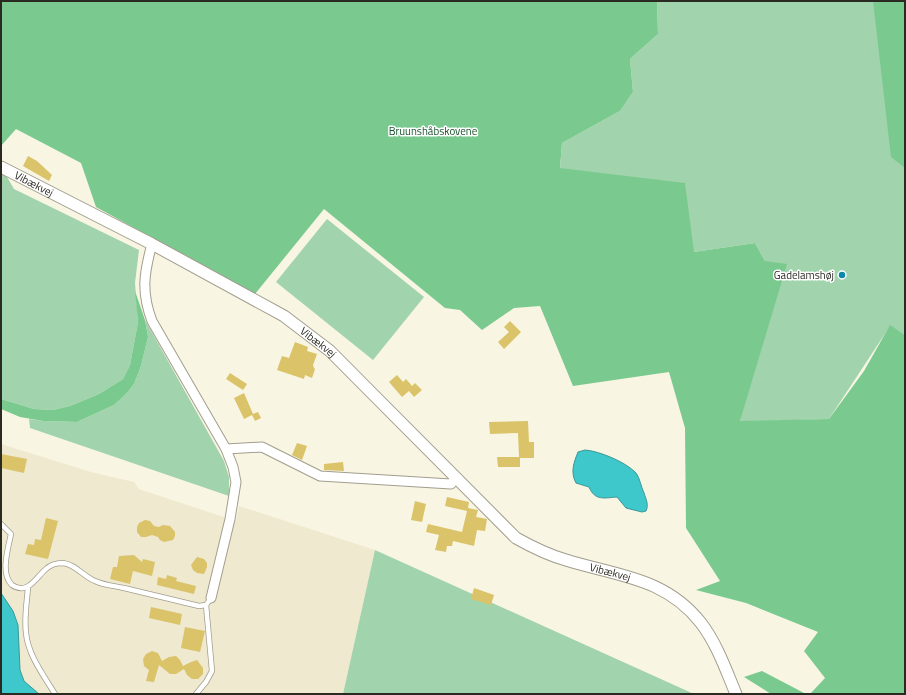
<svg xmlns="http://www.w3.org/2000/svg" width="906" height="695" viewBox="0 0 906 695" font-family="'Titillium Web',sans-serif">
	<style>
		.built { fill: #efe9d0 }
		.green { fill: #a1d3ad }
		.forest { fill: #7aca90 }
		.water { fill: #3fc8cb; stroke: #399898 }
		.building { fill: #dac369 }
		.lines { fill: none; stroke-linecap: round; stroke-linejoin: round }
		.service-casing { stroke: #a29e8e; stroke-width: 6 }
		.minor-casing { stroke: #a29e8e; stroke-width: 11 }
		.tertiary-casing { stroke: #a29e8e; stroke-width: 13 }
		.service { stroke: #fff; stroke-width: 4.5 }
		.minor { stroke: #fff; stroke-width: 9 }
		.tertiary { stroke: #fff; stroke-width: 11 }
		.poi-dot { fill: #0d88ab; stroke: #fff; stroke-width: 1.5 }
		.labels { text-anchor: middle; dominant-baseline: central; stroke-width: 3; stroke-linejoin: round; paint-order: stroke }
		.park-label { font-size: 11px; fill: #18522c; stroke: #fff }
		.street-label { font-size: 11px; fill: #2a2922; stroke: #fff }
		.poi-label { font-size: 11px; fill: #2a2922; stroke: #fff; text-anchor: end }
	</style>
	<rect width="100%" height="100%" fill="#f9f5e3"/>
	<polygon class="built" points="1,444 91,472 134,482 139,489 236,521 239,506 375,550 343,694 1,694"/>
	<g class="green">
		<polygon points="657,1 905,1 905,335 890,326 829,419 740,422 765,261 755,243 694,252 560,169 562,143 620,111 633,92 630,59 658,34"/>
		<polygon points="1,173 7,177 14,189 139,250 135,283 138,322 130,365 123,379 99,394 70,406 53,410 34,409 1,399"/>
		<polygon points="327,219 424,297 373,360 276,282"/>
		<polygon points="145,320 224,461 229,477 229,496 30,428 29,419 43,421 77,422 114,405 127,393 134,384 141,366 148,337"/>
		<polygon points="375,550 694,694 343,694"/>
	</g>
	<g class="forest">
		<polygon points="1,1 657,1 658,34 630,59 633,92 620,111 562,143 560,168 685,183 694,252 755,243 765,261 787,264 740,421 829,419 864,371 890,325 905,335 905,694 810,694 825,678 804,651 818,632 746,603 696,590 720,581 686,528 685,428 669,372 573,386 540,306 514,308 482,330 460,310 445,308 324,209 255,294 96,207 81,163 16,129 1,146"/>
		<polygon points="873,1 905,1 905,168 891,157"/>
		<polygon points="135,291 145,320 148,337 141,366 134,384 127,393 114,405 77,422 43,421 20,417 1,409 1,399 34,409 53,410 70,406 99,394 123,379 130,365 138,322"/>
		<polygon points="762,671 806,694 771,694 744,677"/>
	</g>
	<g class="water">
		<path d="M 585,450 C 599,451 626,462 636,473 C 640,478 641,487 644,493 C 646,499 649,505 646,511 L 642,512 L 626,508 L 617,497 C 604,498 595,501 589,487 L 576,483 C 570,472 574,462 578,452 Z"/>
		<polygon points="1,593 13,611 18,625 20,670 24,681 39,694 1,694"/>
	</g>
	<g class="building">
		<polygon points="28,156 37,161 52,175 49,181 23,166"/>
		<polygon points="510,321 521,332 504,349 498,342 509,332 504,327"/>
		<polygon points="295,342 308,347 307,351 317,354 313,365 314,368 315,369 312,378 305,375 304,379 277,370 282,356 289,358"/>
		<polygon points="230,373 247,384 243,390 226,379"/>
		<polygon points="397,375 403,382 406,379 412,386 415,383 422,390 414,397 409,391 402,397 389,382"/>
		<polygon points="244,393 253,414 258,412 261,418 255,421 252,415 244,419 234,398"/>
		<polygon points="528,421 529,442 534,442 534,458 520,458 520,467 498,467 497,457 519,457 518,433 490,434 489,422"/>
		<polygon points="297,443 307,446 302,460 292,455"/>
		<polygon points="1,454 27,459 24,473 1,468"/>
		<polygon points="343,462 344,471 324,470 324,464"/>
		<polygon points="447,497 469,502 468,508 478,510 476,517 487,519 485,531 477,530 474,546 453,541 452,546 447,546 446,552 435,550 439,535 426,532 428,524 462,532 467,511 445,506"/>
		<polygon points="415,501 426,504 422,522 411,520"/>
		<polygon points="46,518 58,521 48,559 25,554 28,544 34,545 35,539 41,540"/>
		<polygon points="145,520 150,521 154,526 159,527 163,525 170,526 175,532 175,536 173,540 164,542 160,540 158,537 152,535 146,537 141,537 137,532 137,527 139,523"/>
		<polygon points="134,555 142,562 143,559 155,562 152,576 133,571 130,584 110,579 113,567 117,567 119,556"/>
		<polygon points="197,557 204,559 207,563 207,567 204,574 197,573 193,570 191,565"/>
		<polygon points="167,575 177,578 176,581 196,586 194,594 157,585 158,577 166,579"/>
		<polygon points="474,588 494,595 491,605 471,599"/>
		<polygon points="151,607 182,614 180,625 149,618"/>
		<polygon points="185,627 205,631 200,652 181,648"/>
		<polygon points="152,651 158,653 162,661 169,657 176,656 180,660 183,666 191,662 197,660 203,668 203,674 198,679 192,679 187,675 184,669 176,674 170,674 159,665 154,682 146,681 149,670 144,666 143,659 146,654"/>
	</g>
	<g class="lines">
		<defs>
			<g id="service">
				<path d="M 1,524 L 11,534 C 8,549 0,574 12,585 C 28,596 37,576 46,569 C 51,564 57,563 63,563 C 75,564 84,577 95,581 C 103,585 115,586 124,588 C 149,594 174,600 199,606 L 206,605 L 211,598"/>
				<path d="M 28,587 C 27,602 24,617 26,633 C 28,655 44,676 55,694"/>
				<polyline points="196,694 206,682 212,671 206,605"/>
			</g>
			<g id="minor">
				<path d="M 152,244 C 144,273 141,292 152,321 L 226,449 L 233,467 L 236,482 L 230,519 L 211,598"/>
				<polyline points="226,449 262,447 320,476 451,484 456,478"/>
			</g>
			<g id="tertiary">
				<path id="s1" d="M 1,167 L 152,244 L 284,316 L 330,351 L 516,538 C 532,547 548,555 566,560 C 617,576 665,577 701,623 C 717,644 726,670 736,694"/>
			</g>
		</defs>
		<use href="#service" class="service-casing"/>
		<use href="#minor" class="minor-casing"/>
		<use href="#tertiary" class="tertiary-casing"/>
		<use href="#service" class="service"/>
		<use href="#minor" class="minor"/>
		<use href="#tertiary" class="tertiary"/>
	</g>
	<circle class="poi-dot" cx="842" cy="275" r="4"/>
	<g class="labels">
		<g class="park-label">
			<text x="433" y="131">Bruunshåbskovene</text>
		</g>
		<g class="street-label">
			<text stroke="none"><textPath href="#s1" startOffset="37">Vibækvej</textPath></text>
			<text stroke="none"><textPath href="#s1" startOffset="363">Vibækvej</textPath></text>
			<text stroke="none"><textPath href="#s1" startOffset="742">Vibækvej</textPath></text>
		</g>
		<g class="poi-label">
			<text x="834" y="275">Gadelamshøj</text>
		</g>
	</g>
	<rect width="906" height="695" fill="none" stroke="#2a2922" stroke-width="4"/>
</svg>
